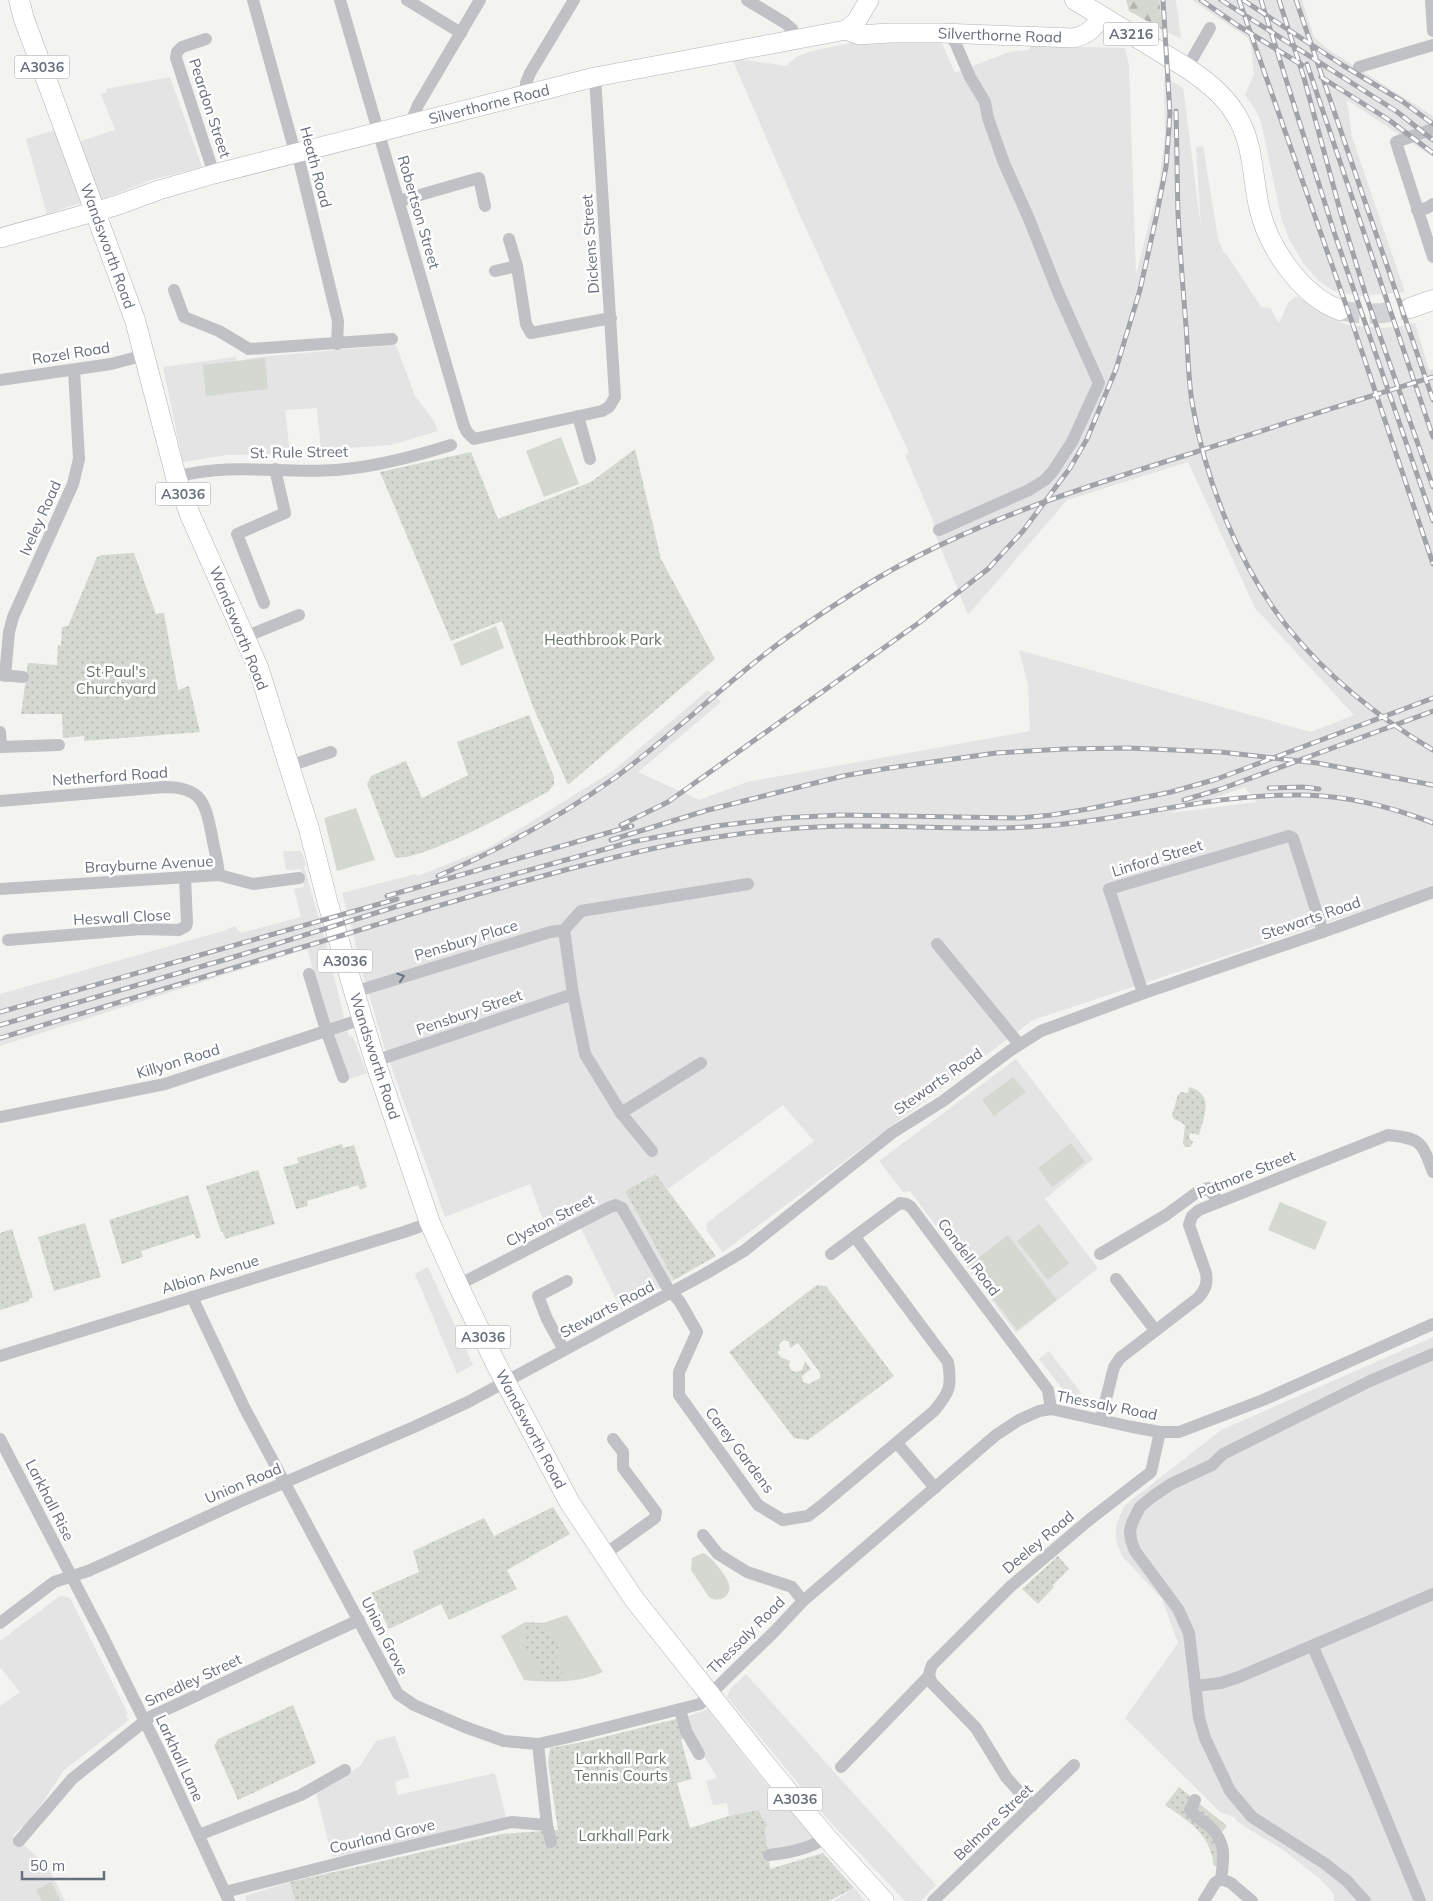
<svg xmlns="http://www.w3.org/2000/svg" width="1433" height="1901" viewBox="0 0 1433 1901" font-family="Mulish,sans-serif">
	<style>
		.built { fill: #e3e4e3; fill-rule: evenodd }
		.grass { fill: #d3d9d1 }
		.forest { fill: url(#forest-firs) }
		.park { fill: url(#park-dots); fill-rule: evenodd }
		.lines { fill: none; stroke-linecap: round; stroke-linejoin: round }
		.primary-tunnel { stroke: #d0d2d3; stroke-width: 20; stroke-dasharray: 20 10; stroke-linecap: butt }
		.secondary-casing { stroke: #b1b4b9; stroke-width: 20 }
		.primary-casing { stroke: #b0b3b7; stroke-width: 21 }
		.street { stroke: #bfc1c4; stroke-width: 12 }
		.secondary { stroke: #fff; stroke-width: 19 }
		.primary { stroke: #fff; stroke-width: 20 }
		.rail-casing { stroke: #a0a4a9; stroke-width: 5 }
		.rail { stroke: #fff; stroke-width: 3; stroke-dasharray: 9; stroke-linecap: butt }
		.oneway { stroke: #6a7381 }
		.labels { text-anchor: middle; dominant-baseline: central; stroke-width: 5; stroke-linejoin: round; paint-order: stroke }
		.shield { fill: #fff; stroke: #949aa4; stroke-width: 1 }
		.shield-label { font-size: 14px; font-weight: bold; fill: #666f7d }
		.street-label { font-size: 15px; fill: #666f7d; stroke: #fff }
		.park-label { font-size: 15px; fill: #657564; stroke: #fff }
	</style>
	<defs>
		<pattern id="forest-firs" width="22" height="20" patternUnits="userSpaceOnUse" patternTransform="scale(1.25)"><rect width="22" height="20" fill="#d3d9d1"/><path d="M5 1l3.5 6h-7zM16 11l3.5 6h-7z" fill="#afb4af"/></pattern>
		<pattern id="park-dots" width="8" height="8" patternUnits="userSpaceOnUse" patternTransform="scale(1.25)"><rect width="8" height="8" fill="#d3d9d1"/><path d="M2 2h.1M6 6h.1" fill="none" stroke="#afb4af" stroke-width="1.8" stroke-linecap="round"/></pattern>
	</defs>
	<rect width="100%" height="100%" fill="#f3f3f0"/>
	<g class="built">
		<polygon points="1159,0 1176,0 1181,39 1163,30"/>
		<polygon points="1192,0 1302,0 1314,37 1329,50 1433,116 1433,157 1347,100 1352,137 1405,292 1361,296 1334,291 1319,281 1303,263 1290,241 1282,221 1261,122 1255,109 1245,95 1254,74 1251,46 1248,38"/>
		<path d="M 860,41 L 941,41 L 955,73 L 1009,52 L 1029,50 L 1030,46 L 1125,48 L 1129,65 L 1136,275 L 1159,184 L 1165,137 L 1164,77 L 1183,88 L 1201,228 L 1196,147 L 1203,146 L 1218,238 L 1224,253 L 1227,255 L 1261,307 L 1270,308 L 1279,323 L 1288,303 L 1296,296 L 1346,325 L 1380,328 L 1397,327 L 1415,323 L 1429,370 L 1433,369 L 1433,885 L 1382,904 L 1033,1020 L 723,1252 L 707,1231 L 706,1226 L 707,1223 L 814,1141 L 783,1105 L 668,1189 L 656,1174 L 625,1191 L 674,1280 L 621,1309 L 576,1219 L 547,1231 L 530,1184 L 445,1217 L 386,1052 L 357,955 L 354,936 L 342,893 L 416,874 L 418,876 L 490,847 L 613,771 L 708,690 L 721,702 L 638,772 L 699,800 L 747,782 L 1030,731 L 1028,685 L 1019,650 L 1311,732 L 1354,715 L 1255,608 L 1188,462 L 1067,500 L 968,615 L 936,536 L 932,518 L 905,455 L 909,453 L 798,211 L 733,61 L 740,59 L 786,66 L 798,56 L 812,51 ZM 1245,787 L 1256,802 L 1170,813 L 1178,810 L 1212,804 L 1211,799 Z"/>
		<polygon points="170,77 202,167 151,180 106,198 77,204 47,214 26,139 55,130 60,148 115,130 101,94 107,92 106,89"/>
		<polygon points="396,345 415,396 434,421 438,431 391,445 321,450 317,408 285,410 290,454 226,455 183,462 163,367 236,357 237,361 259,357"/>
		<polygon points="283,851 301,851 306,864 304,867 326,943 329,965 331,965 349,1036 353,1037 367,1073 346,1080 307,949 0,1046 0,994 223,931 235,926 241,933 301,917 294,889 304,887 301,869 286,870"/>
		<polygon points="1016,1059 1093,1159 1045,1199 1098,1268 1016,1333 910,1191 903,1192 879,1161"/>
		<polygon points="428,1267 473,1365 457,1374 415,1274"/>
		<polygon points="1433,1337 1433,1901 1334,1901 1334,1894 1319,1878 1282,1849 1239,1823 1234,1817 1220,1812 1125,1718 1178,1643 1162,1599 1122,1556 1116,1540 1116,1525 1124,1506 1221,1430"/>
		<polygon points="1049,1351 1081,1393 1072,1401 1039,1359"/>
		<polygon points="60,1596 70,1598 128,1714 126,1715 129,1720 64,1770 33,1817 13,1835 48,1867 65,1901 0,1901 0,1706 20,1692 0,1667 0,1641"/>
		<polygon points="746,1674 936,1885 921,1901 905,1901 830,1822 727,1697 730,1689"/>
		<polygon points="708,1709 757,1772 815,1839 782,1851 768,1850 765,1828 768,1825 762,1817 759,1810 729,1816 727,1803 713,1805 706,1781 717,1778 716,1775 683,1723 686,1717"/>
		<polygon points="395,1736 410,1777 395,1782 398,1795 495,1773 506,1818 355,1854 332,1857 316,1792 360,1766 376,1741"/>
		<polygon points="290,1882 295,1901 246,1901 245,1896"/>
		<polygon points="855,1888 865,1901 833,1901"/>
	</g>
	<g class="grass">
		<polygon points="265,358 268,389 206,396 203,365"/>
		<polygon points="561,437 579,484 544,497 526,451"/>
		<polygon points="496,626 504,648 461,666 453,644"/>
		<polygon points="356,808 375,860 337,871 324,818"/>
		<polygon points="1013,1077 1026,1092 994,1116 982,1100"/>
		<polygon points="1071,1143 1085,1162 1052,1187 1038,1168"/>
		<polygon points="1280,1202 1327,1222 1315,1250 1268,1230"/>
		<polygon points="1039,1224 1069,1263 1048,1280 1017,1241"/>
		<polygon points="1008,1235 1057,1300 1017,1330 968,1266"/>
		<path d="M 703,1553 C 711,1556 726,1575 729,1584 C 732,1596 719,1604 709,1597 L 691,1570 L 692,1558 Z"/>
		<path d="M 567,1615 L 603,1672 C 578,1683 552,1683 524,1680 L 501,1636 L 525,1622 L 525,1627 L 543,1630 L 543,1623 Z"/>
		<polygon points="51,1882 61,1901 42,1901 36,1890"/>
	</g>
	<polygon class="forest" points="1126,0 1159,0 1163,30 1129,11"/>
	<g class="park">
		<polygon points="635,449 661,559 715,659 568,785 533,707 502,621 451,641 380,472 471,452 498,519 591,482"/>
		<polygon points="134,553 156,614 164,613 178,690 189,686 200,732 84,741 84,736 63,738 62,714 21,714 28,663 57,665 58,645 61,645 62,627 68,626 97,557 102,555"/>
		<path d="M 529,715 L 554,777 L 554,784 L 549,791 C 524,805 418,864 395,857 L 367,784 L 371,776 L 406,761 L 422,798 L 468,775 L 457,742 Z"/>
		<path d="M 1189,1087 C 1215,1094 1204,1116 1199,1135 L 1190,1133 L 1189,1138 L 1193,1142 L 1190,1147 L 1185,1147 L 1183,1143 L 1185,1126 L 1181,1122 L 1174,1119 L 1172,1115 L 1178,1095 L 1181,1092 L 1188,1093 Z"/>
		<polygon points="342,1144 343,1148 354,1145 367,1187 360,1190 358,1185 307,1201 308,1206 296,1209 283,1167 299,1163 297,1158"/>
		<polygon points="258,1170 275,1224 225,1239 223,1232 221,1232 206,1186"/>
		<polygon points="656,1174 716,1256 674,1280 625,1191"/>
		<polygon points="188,1195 201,1237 196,1239 194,1234 141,1251 143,1257 122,1264 109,1220"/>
		<polygon points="85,1223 101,1277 54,1291 38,1237"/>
		<polygon points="12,1229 33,1297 29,1299 29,1301 0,1310 0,1233"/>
		<path d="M 817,1285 L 826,1286 L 894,1376 L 808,1440 L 794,1438 L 729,1352 ZM 784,1340 L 789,1342 L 790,1348 L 798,1343 L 820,1373 L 820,1378 L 809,1384 L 803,1382 L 802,1376 L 811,1369 L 805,1361 L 802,1370 L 797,1372 L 792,1371 L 789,1366 L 790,1361 L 781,1357 L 777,1352 L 780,1350 L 779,1344 Z"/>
		<polygon points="553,1507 570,1534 507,1570 517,1589 449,1620 441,1604 389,1629 371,1593 419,1572 413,1551 484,1518 494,1536"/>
		<polygon points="1058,1556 1069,1569 1053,1585 1054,1587 1038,1604 1022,1589"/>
		<polygon points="525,1622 543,1623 543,1630 558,1646 557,1661 564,1669 559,1680 544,1681 539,1677 541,1669 525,1652"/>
		<polygon points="293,1705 316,1763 238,1800 214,1746 218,1739"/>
		<polygon points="680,1718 685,1737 681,1740 692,1779 677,1783 690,1828 729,1816 759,1810 762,1817 768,1825 765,1828 770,1869 823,1853 854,1888 829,1901 295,1901 290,1882 501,1834 558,1830 548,1762 550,1748 588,1741"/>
		<path d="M 1179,1787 L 1227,1826 L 1221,1833 L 1228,1866 L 1214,1866 C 1210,1834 1190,1822 1165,1805 Z"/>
	</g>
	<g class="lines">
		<path class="primary-tunnel" d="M 1340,310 C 1364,316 1386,314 1410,308"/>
		<defs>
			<g id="secondary">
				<polyline points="846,30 856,22 869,0"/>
				<path d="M 0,238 L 115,206 L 159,190 L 214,174 L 595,77 L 846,30 L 859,35 L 889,33 L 942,33 L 1073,38 C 1087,35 1094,29 1101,16"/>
			</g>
			<g id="primary">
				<polyline points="19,0 24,19 135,320 176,477 191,517 258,667 309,829 328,904 375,1061 430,1223 458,1285 496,1364 570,1503 634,1599 770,1770 826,1837 884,1901"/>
				<path d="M 1075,0 L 1187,68 C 1209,83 1228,98 1240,122 C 1253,147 1253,179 1259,207 C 1268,247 1301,296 1340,310"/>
				<polyline points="1410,308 1433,300"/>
			</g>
		</defs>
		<use href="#secondary" class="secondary-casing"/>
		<use href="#primary" class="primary-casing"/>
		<g class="street">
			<polyline points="253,0 293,145 299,160 338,321 337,344"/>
			<polyline points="340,0 464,426 467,432 474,439 602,411 609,407 615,397 595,77"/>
			<polyline points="407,0 461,33"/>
			<polyline points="747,0 785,23 792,29 797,40"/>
			<polyline points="1431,0 1433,31"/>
			<polyline points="206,39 182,47 177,52 176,58 214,174"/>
			<polyline points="1359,67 1433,45"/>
			<polyline points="1187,68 1210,28"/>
			<polyline points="526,94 526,83 530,73 574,0"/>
			<polyline points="414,122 414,115 418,105 480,0"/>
			<polyline points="1430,130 1396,142 1433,257"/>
			<polyline points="399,201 479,178 485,206"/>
			<polyline points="1417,210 1427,208 1433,204"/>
			<polyline points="509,239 517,266 526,324 531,333 611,318"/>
			<polyline points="495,271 517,266"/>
			<polyline points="174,290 184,317 219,331 249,349 392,339"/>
			<polyline points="0,380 111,364 145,355"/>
			<polyline points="578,416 590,459"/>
			<path d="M 176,477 C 230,462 282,474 336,470 C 376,467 413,457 451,445"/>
			<polyline points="939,530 1029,490 1045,480 1053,471 1072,442 1099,383 1058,292 1029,219 1004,163 988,118 985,102 970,77 955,42 946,33"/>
			<polyline points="264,603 237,534 285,513 275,469"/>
			<polyline points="245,637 299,615"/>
			<polyline points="0,675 23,677"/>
			<polyline points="5,676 9,632 13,617 73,484 79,459 74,370"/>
			<polyline points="0,732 1,747 59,745"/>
			<polyline points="289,766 331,752"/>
			<path d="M 0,801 L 164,787 C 202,787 205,802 212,836 C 214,849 218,862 219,875"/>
			<polyline points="0,889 219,875 253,884 299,878"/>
			<polyline points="564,930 573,994 585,1054 621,1113 652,1151"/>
			<polyline points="8,940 141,929 179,930 186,926 187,923 185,877"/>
			<polyline points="937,944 1019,1044"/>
			<polyline points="309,974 326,1030 343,1077"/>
			<polyline points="354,992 550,932 564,930 581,911 748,884"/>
			<polyline points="1143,993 1109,889 1289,836 1293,838 1323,932"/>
			<polyline points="375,1061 573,994"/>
			<polyline points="621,1113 701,1063"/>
			<polyline points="0,1117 165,1084 362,1019"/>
			<polyline points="831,1254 900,1203 906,1204 911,1207 1048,1390 1051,1409"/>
			<polyline points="1100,1254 1166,1215 1196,1193 1208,1188 1219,1202"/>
			<polyline points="1116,1279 1155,1330"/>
			<path d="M 458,1285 L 610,1207 L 616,1205 L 622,1208 L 667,1287 L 680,1302 L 697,1332 L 679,1372 L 679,1395 L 758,1505 L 783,1520 L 808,1516 L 821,1506 L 934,1411 C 950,1392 952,1386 948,1362 L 855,1237"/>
			<polyline points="192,1297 244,1407 398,1694 414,1705 465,1727 504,1741 538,1744 569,1737 700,1704 775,1631 803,1601 996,1435 1019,1420 1039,1411 1051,1409 1132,1427 1160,1432 1179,1432 1263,1400 1433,1324"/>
			<polyline points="564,1350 547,1319 538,1296 567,1281"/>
			<polyline points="0,1356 404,1232 430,1223"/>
			<path d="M 1101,1419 L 1114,1367 L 1120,1358 L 1198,1298 C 1205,1290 1208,1284 1206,1273 L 1189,1225 L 1192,1216 L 1199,1210 L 1388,1135 C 1422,1139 1421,1141 1433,1172"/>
			<polyline points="0,1439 102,1635 160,1752 229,1901"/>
			<polyline points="897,1443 935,1488"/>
			<polyline points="703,1535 718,1554 747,1572 792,1587 803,1601"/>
			<polyline points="605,1554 655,1518 656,1512 623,1468 623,1452 613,1439"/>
			<polyline points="0,1623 54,1582 88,1571 115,1559 239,1502 414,1427 468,1402 705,1274 744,1251 892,1133 943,1101 1011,1050 1041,1031 1141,994 1334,928 1433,892"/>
			<polyline points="1313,1647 1357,1748 1420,1901"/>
			<polyline points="1195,1686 1221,1683 1239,1677 1433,1594"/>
			<polyline points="680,1710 686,1731 699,1754"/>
			<polyline points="538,1744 547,1825 551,1842"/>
			<polyline points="841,1767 929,1676"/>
			<path d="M 1195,1800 L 1190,1810 C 1195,1817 1203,1821 1209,1826 C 1227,1843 1224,1857 1221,1879 L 1215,1883 L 1204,1901"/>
			<path d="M 1032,1806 L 1006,1777 L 976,1728 L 932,1683 C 928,1676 929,1672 932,1665 L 1011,1586 L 1089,1520 L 1151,1472 L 1160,1432"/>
			<polyline points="199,1835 301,1795 345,1770"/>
			<polyline points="19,1841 72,1779 150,1717 359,1620"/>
			<path d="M 769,1855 C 788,1853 811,1849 826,1837"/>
			<polyline points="1221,1879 1231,1883 1252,1901"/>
			<polyline points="225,1892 351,1860 511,1822 547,1825"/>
			<polyline points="933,1901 1074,1765"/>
			<polyline points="1365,1901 1347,1881 1324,1863 1252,1817 1230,1791 1205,1738 1199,1718 1189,1633 1178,1609 1135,1551 1131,1540 1130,1531 1132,1523 1140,1507 1152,1497 1171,1484 1212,1465 1223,1454 1370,1381 1433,1354"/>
		</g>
		<use href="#secondary" class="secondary"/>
		<use href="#primary" class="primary"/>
		<defs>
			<g id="rail">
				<polyline points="1201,0 1237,25 1302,65"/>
				<polyline points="1221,0 1396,111 1433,140"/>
				<polyline points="1239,0 1353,325 1433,564"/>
				<polyline points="1243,0 1344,66 1402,101 1433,124"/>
				<polyline points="1261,0 1334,232 1433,521"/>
				<polyline points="1279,0 1304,78 1341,214 1366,296 1433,487"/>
				<polyline points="1296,0 1433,400"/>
				<polyline points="1307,64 1433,437"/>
				<polyline points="1321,77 1389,120 1433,153"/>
				<path d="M 1176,111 C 1177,145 1177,179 1178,213 C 1180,251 1183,289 1186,326 C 1188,351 1188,377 1192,402 C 1205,480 1239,567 1289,629 C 1329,678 1379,718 1433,750"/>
				<polyline points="1269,788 1303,787 1319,789"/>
				<polyline points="1184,800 1221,789 1433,711"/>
				<polyline points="621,825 668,802 920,622 988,569 1023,531 1070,468 1087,439 1116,369 1140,290 1156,218 1166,167 1170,114 1163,0"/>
				<polyline points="611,840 708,810 843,776 889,768 996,753 1064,749 1128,748 1221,752 1317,763 1433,785"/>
				<path d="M 438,876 C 501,849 560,817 616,777 C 664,741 708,700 755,662 C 793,631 835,604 876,579 C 971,523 1075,490 1180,457 C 1264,430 1348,403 1433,377"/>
				<polyline points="387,896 632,826"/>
				<polyline points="0,1012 397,899"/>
				<polyline points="0,1025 234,957 398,906 631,842 716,826 782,818 840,815 1020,818 1052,815 1088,809 1171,792 1217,779 1433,698"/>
				<path d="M 0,1038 C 118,1003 236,968 353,932 C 423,910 494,889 565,870 C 615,857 666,844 717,837 C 758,831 800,827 842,826 C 913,825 984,832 1055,825 C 1138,817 1220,793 1304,795 C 1348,796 1392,807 1433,823"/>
			</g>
		</defs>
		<use href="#rail" class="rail-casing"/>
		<use href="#rail" class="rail"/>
	</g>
	<defs><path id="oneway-chevron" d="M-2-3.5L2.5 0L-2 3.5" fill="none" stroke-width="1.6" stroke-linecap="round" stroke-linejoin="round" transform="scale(1.25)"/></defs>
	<use class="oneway" href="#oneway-chevron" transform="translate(401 977) rotate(-18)"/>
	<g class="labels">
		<g class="shield">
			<rect x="1103.5" y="22.5" width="55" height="23" rx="4"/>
			<rect x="14.5" y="55.5" width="55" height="23" rx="4"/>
			<rect x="155.5" y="482.5" width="55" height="23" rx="4"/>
			<rect x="317.5" y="949.5" width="55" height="23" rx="4"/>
			<rect x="455.5" y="1325.5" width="55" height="23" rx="4"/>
			<rect x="767.5" y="1787.5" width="55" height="23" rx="4"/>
		</g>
		<g class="shield-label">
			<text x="1131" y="34">A3216</text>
			<text x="42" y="67">A3036</text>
			<text x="183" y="494">A3036</text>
			<text x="345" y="961">A3036</text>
			<text x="483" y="1337">A3036</text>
			<text x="795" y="1799">A3036</text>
		</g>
		<g class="street-label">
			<text transform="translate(1000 35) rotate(2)">Silverthorne Road</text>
			<text transform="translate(489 104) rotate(-14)">Silverthorne Road</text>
			<text transform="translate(210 108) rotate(72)">Peardon Street</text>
			<text transform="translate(316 167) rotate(75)">Heath Road</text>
			<text transform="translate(419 212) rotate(74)">Robertson Street</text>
			<text transform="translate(590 244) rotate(-94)">Dickens Street</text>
			<text transform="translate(108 246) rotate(70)">Wandsworth Road</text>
			<text transform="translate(71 353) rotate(-9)">Rozel Road</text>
			<text transform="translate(299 452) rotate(-1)">St. Rule Street</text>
			<text transform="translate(40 518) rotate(-66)">Iveley Road</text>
			<text transform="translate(239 628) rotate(68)">Wandsworth Road</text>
			<text transform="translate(110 776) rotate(-4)">Netherford Road</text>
			<text transform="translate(1157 858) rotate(-17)">Linford Street</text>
			<text transform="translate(149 864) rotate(-3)">Brayburne Avenue</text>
			<text transform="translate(122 917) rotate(-3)">Heswall Close</text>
			<text transform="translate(1311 918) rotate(-19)">Stewarts Road</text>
			<text transform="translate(466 940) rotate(-17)">Pensbury Place</text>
			<text transform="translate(469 1012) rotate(-19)">Pensbury Street</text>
			<text transform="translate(375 1056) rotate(72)">Wandsworth Road</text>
			<text transform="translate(178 1061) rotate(-17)">Killyon Road</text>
			<text transform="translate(938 1081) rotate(-35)">Stewarts Road</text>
			<text transform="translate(1246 1174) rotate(-22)">Patmore Street</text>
			<text transform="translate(550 1220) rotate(-27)">Clyston Street</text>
			<text transform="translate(969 1257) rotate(53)">Condell Road</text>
			<text transform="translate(210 1274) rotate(-17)">Albion Avenue</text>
			<text transform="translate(607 1309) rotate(-28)">Stewarts Road</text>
			<text transform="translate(1107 1405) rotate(11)">Thessaly Road</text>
			<text transform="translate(531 1429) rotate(62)">Wandsworth Road</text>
			<text transform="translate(740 1450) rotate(53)">Carey Gardens</text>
			<text transform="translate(243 1483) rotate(-23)">Union Road</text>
			<text transform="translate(50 1500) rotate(63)">Larkhall Rise</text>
			<text transform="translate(1038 1542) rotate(-40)">Deeley Road</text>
			<text transform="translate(746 1635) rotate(-45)">Thessaly Road</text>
			<text transform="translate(385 1636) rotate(63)">Union Grove</text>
			<text transform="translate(193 1680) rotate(-25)">Smedley Street</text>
			<text transform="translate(180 1758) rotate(65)">Larkhall Lane</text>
			<text transform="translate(993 1822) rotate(-44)">Belmore Street</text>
			<text transform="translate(382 1836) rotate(-13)">Courland Grove</text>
		</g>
		<g class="park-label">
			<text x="603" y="639">Heathbrook Park</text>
			<text x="116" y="671">St Paul's<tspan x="116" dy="17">Churchyard</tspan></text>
			<text x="621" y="1758">Larkhall Park<tspan x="621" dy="17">Tennis Courts</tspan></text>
			<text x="624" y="1835">Larkhall Park</text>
		</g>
	</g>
	<path d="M22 1871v8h82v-8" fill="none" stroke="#666f7d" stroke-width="2.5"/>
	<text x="30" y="1871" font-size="15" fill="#666f7d" stroke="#ffffff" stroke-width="4" paint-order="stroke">50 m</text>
</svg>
